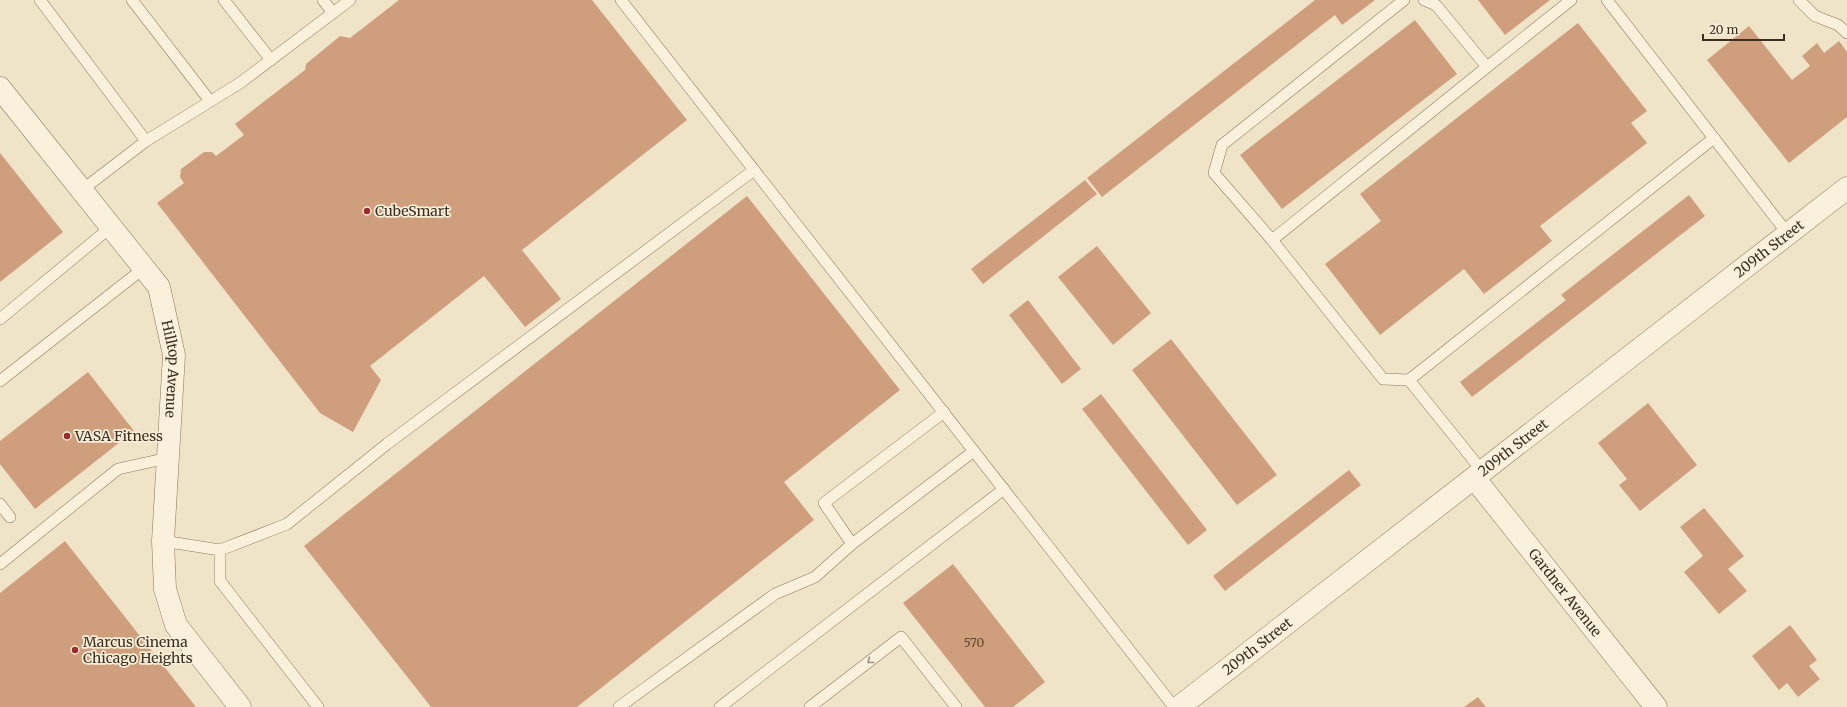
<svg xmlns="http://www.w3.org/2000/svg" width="1847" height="707" viewBox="0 0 1847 707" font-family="Merriweather,serif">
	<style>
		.building { fill: #cf9f7d }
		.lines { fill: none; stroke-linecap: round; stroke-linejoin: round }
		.service-casing { stroke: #8d765c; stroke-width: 12 }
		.minor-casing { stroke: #8d765c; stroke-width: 23 }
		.service { stroke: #faf1dc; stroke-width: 11 }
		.minor { stroke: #faf1dc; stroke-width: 22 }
		.oneway { stroke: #9c907e }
		.poi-dot { fill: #9e2a2b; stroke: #f7eed8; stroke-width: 1.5 }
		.labels { text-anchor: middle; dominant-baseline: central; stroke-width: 3.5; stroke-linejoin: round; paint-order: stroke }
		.number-label { font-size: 12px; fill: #624a37 }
		.poi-label { font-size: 14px; fill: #3d2e20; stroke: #f7eed8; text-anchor: start }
		.street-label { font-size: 14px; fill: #3d2e20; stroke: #f7eed8 }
	</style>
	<rect width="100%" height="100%" fill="#f0e4c8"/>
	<g class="building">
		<polygon points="399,0 592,0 687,120 522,250 561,299 525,327 484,276 370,366 381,380 353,432 320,413 157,203 184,183 180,177 181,169 204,152 212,152 216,156 244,135 235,124 305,70 306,64 340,36 350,38"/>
		<polygon points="1315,0 1375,0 1342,25 1335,15 1102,197 1087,178"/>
		<polygon points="1478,0 1550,0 1505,35"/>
		<polygon points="1415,20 1457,74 1282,209 1240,155"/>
		<polygon points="1578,23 1647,111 1631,123 1647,143 1540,226 1552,241 1484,294 1464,269 1380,335 1325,264 1381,221 1360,194"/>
		<polygon points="1749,26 1792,80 1810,66 1802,56 1817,43 1824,53 1839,41 1847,52 1847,117 1789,163 1707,60"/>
		<polygon points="0,153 63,232 0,282"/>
		<polygon points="1085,180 1097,194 983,284 971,269"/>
		<polygon points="1689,195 1705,216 1472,397 1460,382 1566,300 1561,295"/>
		<polygon points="747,196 900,390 784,482 814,520 577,707 431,707 304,546"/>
		<polygon points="1097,246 1151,313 1113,345 1058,277"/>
		<polygon points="1028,300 1081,369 1062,384 1009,315"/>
		<polygon points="1171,339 1277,475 1237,505 1132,370"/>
		<polygon points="88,372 134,431 35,509 0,464 0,441"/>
		<polygon points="1101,394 1207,530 1188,545 1082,409"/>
		<polygon points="1648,403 1697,465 1640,511 1619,485 1627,479 1598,443"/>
		<polygon points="1349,470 1361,485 1225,591 1213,576"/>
		<polygon points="1704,508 1744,556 1728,569 1747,591 1719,614 1684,572 1703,556 1680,527"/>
		<polygon points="65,541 196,707 0,707 0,593"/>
		<polygon points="953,564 1045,682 1013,707 985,707 903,603"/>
		<polygon points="1790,625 1817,660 1809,666 1820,679 1798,697 1787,683 1779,690 1752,656"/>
		<polygon points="1478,697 1486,707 1464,707"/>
	</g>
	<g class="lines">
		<defs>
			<g id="service">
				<polyline points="40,0 146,141 82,190"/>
				<polyline points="132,0 210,101"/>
				<polyline points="224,0 271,60"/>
				<polyline points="323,0 333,13"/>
				<polyline points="621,0 1174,707"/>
				<polyline points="1404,0 1222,145 1214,173 1272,240 1383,379 1409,380"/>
				<polyline points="1607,0 1788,234"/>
				<polyline points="1799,0 1815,16 1838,25 1847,33"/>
				<polyline points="1487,67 1571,0"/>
				<polyline points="146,141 240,83 350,0"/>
				<polyline points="1272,240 1487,67 1436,5 1424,0"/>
				<polyline points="0,319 111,227"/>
				<polyline points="0,381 144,268"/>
				<polyline points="944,412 824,503 852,544 974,451"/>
				<polyline points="1483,472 1409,380 1714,138"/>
				<polyline points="0,504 10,517"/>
				<polyline points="163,541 220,550 220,581 318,707"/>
				<polyline points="220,550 287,524 387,444 754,170"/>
				<polyline points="0,564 118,469 168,458"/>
				<polyline points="619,707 775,594 815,577 852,544"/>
				<polyline points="720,707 1004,489"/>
				<polyline points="810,707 901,637 956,707"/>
			</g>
			<g id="minor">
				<path id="s1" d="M 0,88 L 159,287 L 174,355 L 163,541 L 165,589 L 176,625 L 240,707"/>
				<path id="s2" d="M 1475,479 L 1656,707"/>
				<path id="s3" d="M 1179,707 L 1847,188"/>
			</g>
		</defs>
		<use href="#service" class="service-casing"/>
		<use href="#minor" class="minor-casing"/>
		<use href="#service" class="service"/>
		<use href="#minor" class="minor"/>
	</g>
	<defs><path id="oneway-chevron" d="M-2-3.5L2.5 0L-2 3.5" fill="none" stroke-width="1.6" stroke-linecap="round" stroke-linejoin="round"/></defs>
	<use class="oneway" href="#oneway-chevron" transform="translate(870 661) rotate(142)"/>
	<g class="poi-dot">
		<circle cx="367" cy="211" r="4"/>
		<circle cx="67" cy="436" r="4"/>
		<circle cx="75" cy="650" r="4"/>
	</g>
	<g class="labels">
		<g class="number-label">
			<text x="974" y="642">570</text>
		</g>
		<g class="poi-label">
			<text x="375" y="211">CubeSmart</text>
			<text x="75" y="436">VASA Fitness</text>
			<text x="83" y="642">Marcus Cinema<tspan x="83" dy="16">Chicago Heights</tspan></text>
		</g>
		<g class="street-label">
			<text stroke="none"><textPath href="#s3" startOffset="747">209th Street</textPath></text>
			<text stroke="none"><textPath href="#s1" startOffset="338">Hilltop Avenue</textPath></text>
			<text stroke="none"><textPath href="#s3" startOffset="423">209th Street</textPath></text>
			<text stroke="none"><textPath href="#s2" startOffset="145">Gardner Avenue</textPath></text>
			<text stroke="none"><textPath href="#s3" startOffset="99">209th Street</textPath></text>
		</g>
	</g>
	<path d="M1703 34v6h81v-6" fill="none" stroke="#3d2e20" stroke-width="2"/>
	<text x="1709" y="34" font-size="12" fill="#3d2e20" stroke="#f7eed8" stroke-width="3" paint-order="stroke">20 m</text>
</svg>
